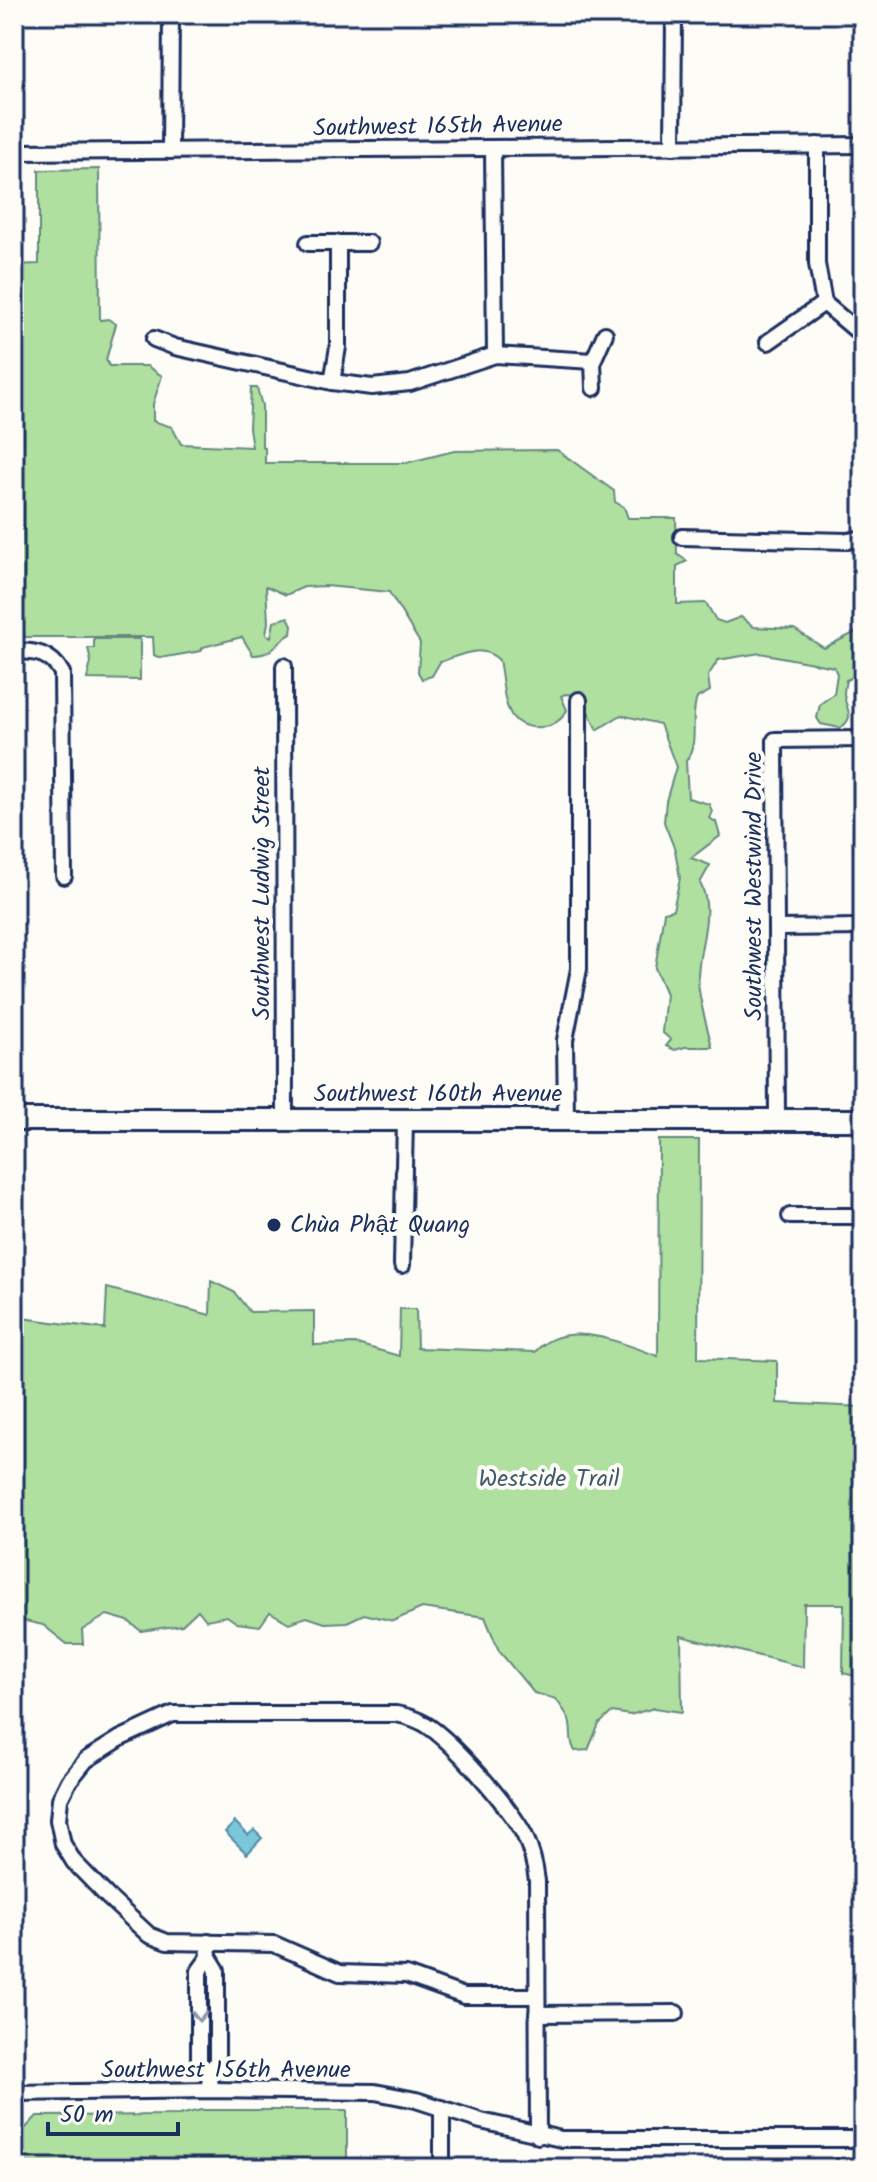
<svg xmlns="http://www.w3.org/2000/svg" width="877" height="2182" viewBox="0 0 877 2182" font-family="Kalam,sans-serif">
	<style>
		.green { fill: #afe0a0; stroke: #65887f; stroke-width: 2 }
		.water { fill: #7bc6da; stroke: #558aa8; stroke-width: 2 }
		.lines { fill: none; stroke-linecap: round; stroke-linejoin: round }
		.street-casing { stroke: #1b2f5e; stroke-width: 20 }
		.secondary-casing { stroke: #1b2f5e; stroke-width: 26 }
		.street { stroke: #fdfcf7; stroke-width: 14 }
		.secondary { stroke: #fdfcf7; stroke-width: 20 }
		.oneway { stroke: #8c96aa }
		.poi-dot { fill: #1b2f5e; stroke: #fdfcf7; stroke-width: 3 }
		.labels { text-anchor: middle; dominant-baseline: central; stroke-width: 8; stroke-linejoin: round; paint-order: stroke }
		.street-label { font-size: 24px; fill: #1b2f5e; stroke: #fdfcf7 }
		.poi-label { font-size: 24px; fill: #1b2f5e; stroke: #fdfcf7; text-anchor: start }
		.park-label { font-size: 24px; fill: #405b6e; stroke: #fdfcf7 }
	</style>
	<rect width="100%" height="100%" fill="#fdfcf7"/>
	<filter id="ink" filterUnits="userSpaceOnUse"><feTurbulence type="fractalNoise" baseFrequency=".0125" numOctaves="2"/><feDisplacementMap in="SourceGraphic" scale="16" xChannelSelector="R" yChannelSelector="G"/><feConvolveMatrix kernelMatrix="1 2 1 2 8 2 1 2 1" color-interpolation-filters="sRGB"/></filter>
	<g filter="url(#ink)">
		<g class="green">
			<path d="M 99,169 L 100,320 L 108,319 L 116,324 L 106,360 L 109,366 L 147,366 L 162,376 L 153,404 L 153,421 L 172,427 L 181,444 L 252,447 L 249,428 L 251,388 L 257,388 L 262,406 L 262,447 L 265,448 L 265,463 L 406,463 L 454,451 L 557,450 L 614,491 L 615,502 L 624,507 L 628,518 L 676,518 L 677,554 L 687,561 L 677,566 L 677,604 L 706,603 L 716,620 L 725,623 L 741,617 L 754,627 L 794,629 L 824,648 L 856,632 L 863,632 L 863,673 L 846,680 C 845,685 844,689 844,694 C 845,709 857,717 840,728 L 821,724 L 817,718 L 820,704 L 834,694 L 837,674 L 834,667 L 760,653 L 718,660 L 708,676 L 710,691 L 697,698 C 689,719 700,742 686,761 L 688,798 L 709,804 L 712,811 L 709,818 L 716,822 L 720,836 L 691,858 L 710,865 L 700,883 C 716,913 697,948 698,980 C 699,1002 707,1025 712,1047 L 685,1047 L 675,1050 L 666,1046 L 671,1040 L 662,1032 L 666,994 L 655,968 L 664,912 L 673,910 L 680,878 L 675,850 L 664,822 L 666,801 L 676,767 L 660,724 L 621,715 L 597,730 L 588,711 L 587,696 L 565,694 L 561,696 L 567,710 C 563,719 553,726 543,727 C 500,731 506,692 499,660 C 481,643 461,655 440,662 L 432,676 L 422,679 L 418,672 L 420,643 L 389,592 L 326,586 L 304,587 L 286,595 L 266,586 L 268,622 L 266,634 L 271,637 L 274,622 L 288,617 L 292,625 L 291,634 C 275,642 273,656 253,655 L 242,637 L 203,647 L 201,651 L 160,658 L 154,655 L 153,637 L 14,637 L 14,265 L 39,264 L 39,170 Z"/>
			<polygon points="94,639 140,639 140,680 87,679 91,662 88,648 94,648"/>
			<path d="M 659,1140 L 699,1140 L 698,1358 L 777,1361 L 777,1403 L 863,1407 L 863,1678 L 843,1673 L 844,1604 L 804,1604 L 803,1667 L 681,1636 L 682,1712 L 654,1708 L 630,1715 L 612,1712 L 599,1724 L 588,1750 L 575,1751 C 569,1741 572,1735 570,1724 C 569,1715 561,1707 556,1699 L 534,1693 L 499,1651 L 485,1617 L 422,1608 L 393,1621 L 364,1614 L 347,1622 L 325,1623 L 307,1617 L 289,1623 L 270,1612 L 260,1626 L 237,1623 L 227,1616 L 206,1620 L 198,1610 L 182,1625 L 141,1631 L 128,1621 L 107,1615 L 82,1630 L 83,1644 L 67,1644 L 43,1625 L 21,1620 L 14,1628 L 14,1317 L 105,1329 L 107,1288 L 210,1315 L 211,1281 L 234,1292 L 250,1312 L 314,1311 L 314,1345 L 357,1344 L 399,1356 L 400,1309 L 416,1309 L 417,1348 L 535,1352 C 565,1317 621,1343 658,1356 Z"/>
			<polygon points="201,2110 347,2110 347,2168 25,2168 19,2135 37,2116 179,2115"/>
		</g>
		<polygon class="water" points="235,1822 248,1835 254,1830 262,1838 247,1854 225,1832"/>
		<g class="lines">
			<defs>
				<g id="street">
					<polyline points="817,145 817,264 824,303 863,336"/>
					<polyline points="673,147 674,14"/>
					<polyline points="493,149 495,355"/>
					<polyline points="170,151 171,14"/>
					<polyline points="14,152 863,145"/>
					<polyline points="308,243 338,243"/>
					<polyline points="154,339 175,347 332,382 372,387 410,383 495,355 593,361 594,388"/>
					<polyline points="768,342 824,303"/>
					<polyline points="593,361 605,334"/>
					<polyline points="332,382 338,347 338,243 369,243"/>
					<polyline points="682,537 848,541 863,538"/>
					<path d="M 14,651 C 35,651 51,653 62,673 L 64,876"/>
					<polyline points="284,666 285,1120"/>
					<polyline points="776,928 863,927"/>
					<polyline points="566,1119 565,1040 579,969 579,700"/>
					<polyline points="777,1119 775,740 863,739"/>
					<polyline points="790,1216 863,1216"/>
					<polyline points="402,1265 405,1119"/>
					<polyline points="208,1942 209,1957 217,1970 217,2061 209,2075 210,2090"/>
					<polyline points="209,1957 199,1971 199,2062 209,2075"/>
					<path d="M 537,1996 L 464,1996 L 406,1975 L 340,1973 L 274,1944 L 167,1942 L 149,1935 L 109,1898 L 74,1862 L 63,1844 L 58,1820 L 60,1799 L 69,1781 L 86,1760 L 121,1738 L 173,1714 L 396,1714 C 407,1716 416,1719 425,1724 C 453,1741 508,1805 524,1834 C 531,1849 535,1864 537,1881 L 538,2136"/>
					<polyline points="537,2014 676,2013"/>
					<polyline points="14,2093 210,2090 375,2092 416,2100 481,2121 561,2139 863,2139"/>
					<polyline points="442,2168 442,2108"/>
				</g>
				<polyline id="secondary" points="14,1120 863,1120"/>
			</defs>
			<use href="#street" class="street-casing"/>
			<use href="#secondary" class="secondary-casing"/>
			<use href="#street" class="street"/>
			<use href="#secondary" class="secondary"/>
		</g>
		<defs><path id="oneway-chevron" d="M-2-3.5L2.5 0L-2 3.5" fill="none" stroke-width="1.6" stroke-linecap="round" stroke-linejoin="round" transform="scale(2)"/></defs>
		<use class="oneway" href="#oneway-chevron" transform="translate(199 2016) rotate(90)"/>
	</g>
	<circle class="poi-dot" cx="274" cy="1225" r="8"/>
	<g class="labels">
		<g class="street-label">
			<text transform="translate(438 127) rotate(-1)">Southwest 165th Avenue</text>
			<text transform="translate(754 886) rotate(-90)">Southwest Westwind Drive</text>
			<text transform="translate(262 893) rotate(-90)">Southwest Ludwig Street</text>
			<text x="438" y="1094">Southwest 160th Avenue</text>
			<text x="226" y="2070">Southwest 156th Avenue</text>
		</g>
		<g class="poi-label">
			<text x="290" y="1225">Chùa Phật Quang</text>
		</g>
		<g class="park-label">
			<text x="549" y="1479">Westside Trail</text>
		</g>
	</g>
	<rect width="877" height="2182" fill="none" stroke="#fdfcf7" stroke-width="48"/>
	<rect x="24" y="24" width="829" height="2134" fill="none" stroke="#1b2f5e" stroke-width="3" filter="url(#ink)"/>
	<path d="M48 2122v12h130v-12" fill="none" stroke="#1b2f5e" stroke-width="4"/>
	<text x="60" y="2122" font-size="24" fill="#1b2f5e" stroke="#fdfcf7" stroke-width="6" paint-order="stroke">50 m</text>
</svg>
